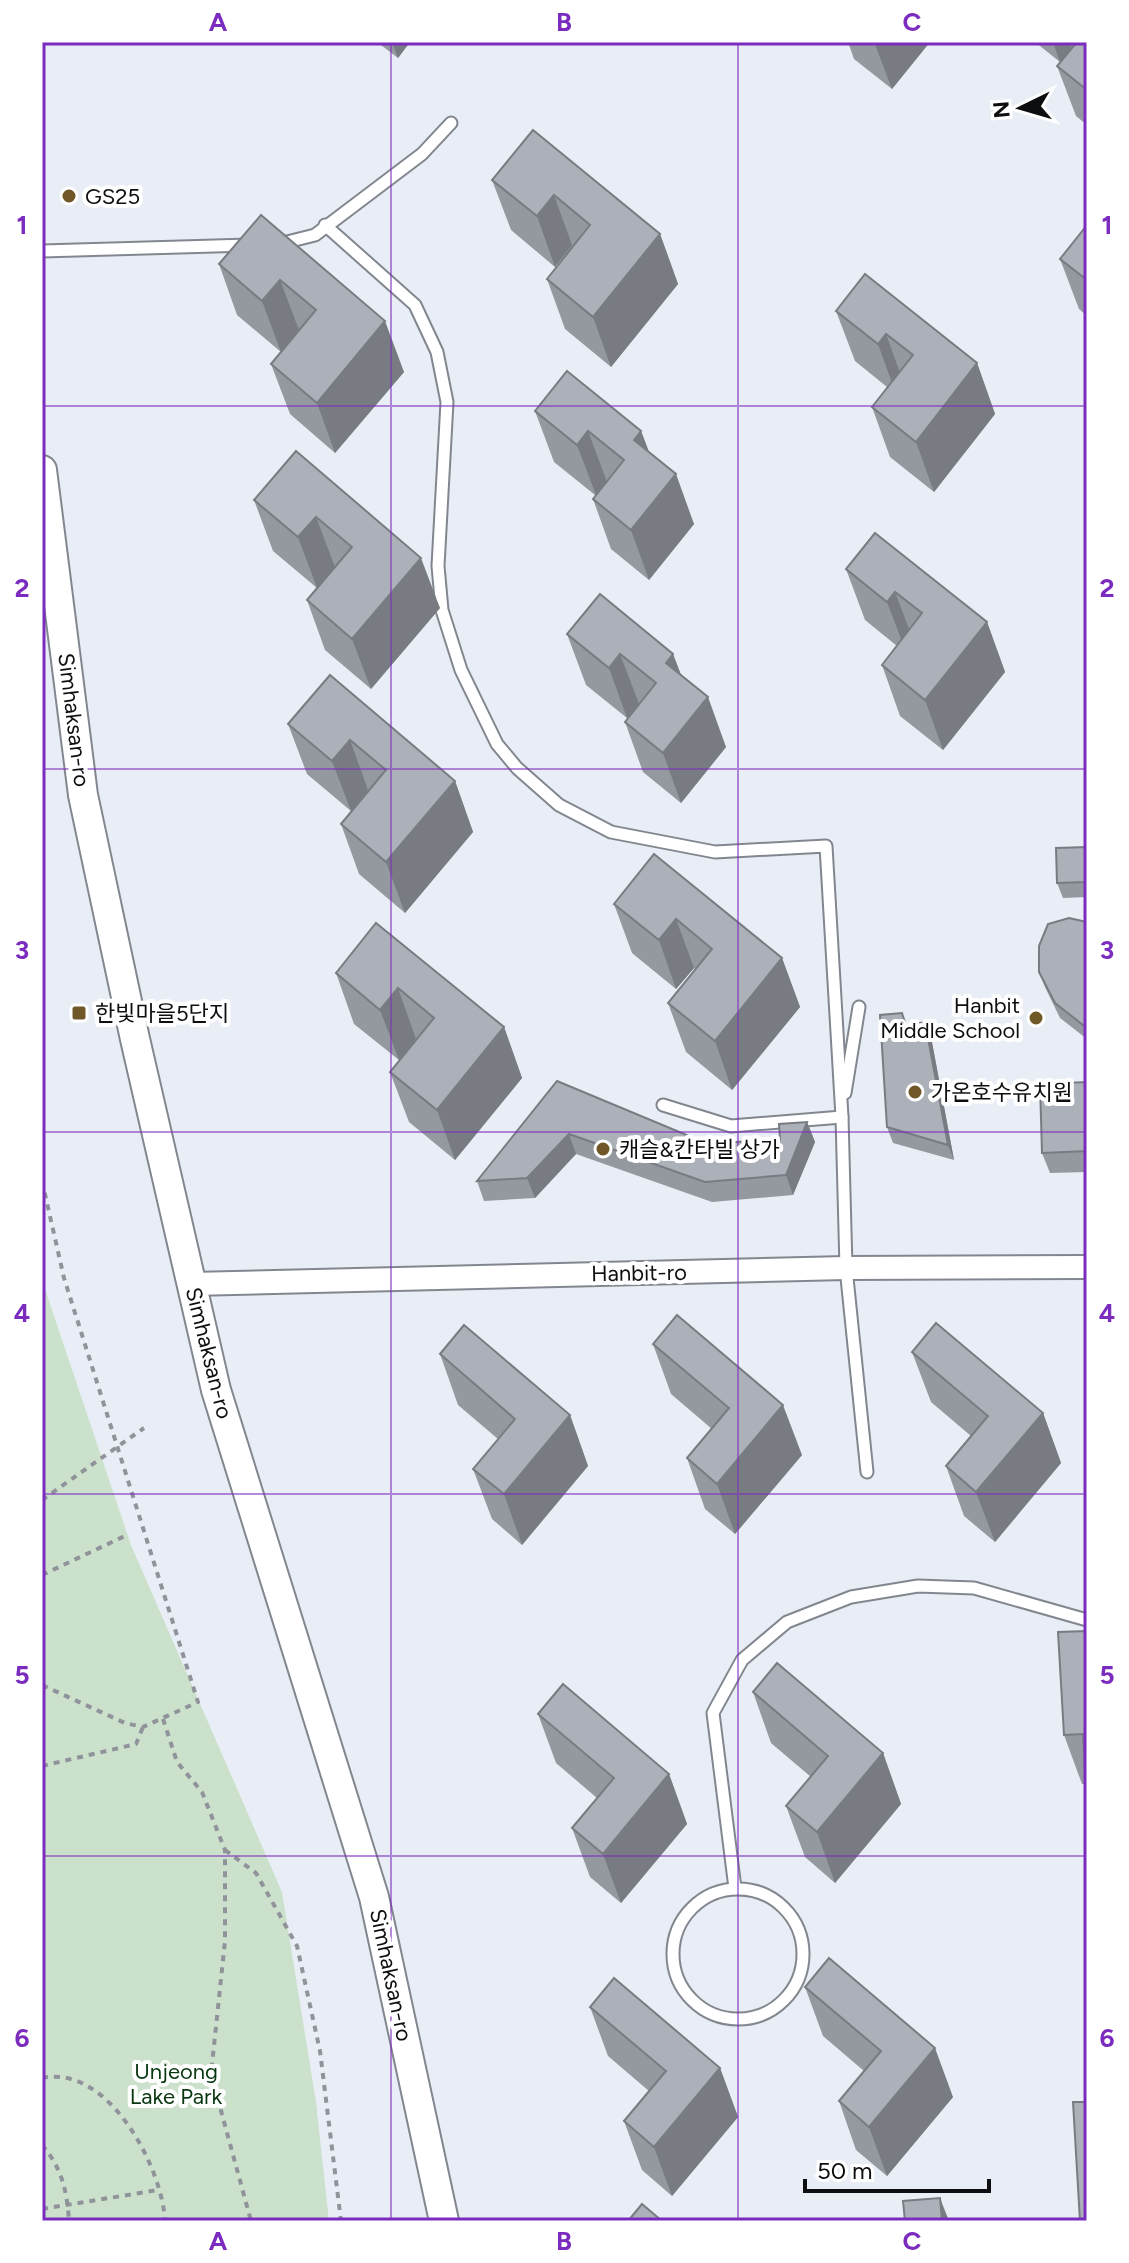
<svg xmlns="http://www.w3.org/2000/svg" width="1129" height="2263" viewBox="0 0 1129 2263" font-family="Figtree,'Noto Sans KR',sans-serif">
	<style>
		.green { fill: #cce1cc }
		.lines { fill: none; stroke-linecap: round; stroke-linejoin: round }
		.service-casing { stroke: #82878f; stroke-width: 15 }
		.minor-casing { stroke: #82878f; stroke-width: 26 }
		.tertiary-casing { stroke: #82878f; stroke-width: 32 }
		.path { stroke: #909399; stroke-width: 4; stroke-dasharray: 6 6; stroke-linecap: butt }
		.service { stroke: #fff; stroke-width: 11 }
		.minor { stroke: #fff; stroke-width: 22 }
		.tertiary { stroke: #fff; stroke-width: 28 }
		.path-bridge { stroke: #909399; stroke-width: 4; stroke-dasharray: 6 6; stroke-linecap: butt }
		.wall { fill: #94989f }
		.shaded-wall { fill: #787c82 }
		.building { fill: #acb1b9; stroke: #787c82; stroke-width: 2 }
		.grid { fill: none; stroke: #7b2cbf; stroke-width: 2; stroke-opacity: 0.55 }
		.poi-dot { fill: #705728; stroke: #fff; stroke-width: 3 }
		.labels { text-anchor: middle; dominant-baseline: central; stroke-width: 8; stroke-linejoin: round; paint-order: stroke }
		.poi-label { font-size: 22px; fill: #0c0e10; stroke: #fff; text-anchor: start }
		.street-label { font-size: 22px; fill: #0c0e10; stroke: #fff }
		.park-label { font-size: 22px; fill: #083710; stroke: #fff }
		.neatline { fill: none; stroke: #7b2cbf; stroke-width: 3 }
		.grid-label { font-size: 26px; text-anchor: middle; font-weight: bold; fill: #7b2cbf }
	</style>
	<rect width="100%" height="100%" fill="#e9eef6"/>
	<polygon class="green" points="42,1280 131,1545 282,1892 316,2102 329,2221 42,2221"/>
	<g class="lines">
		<defs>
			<g id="service">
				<polyline points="325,225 415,305 437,352 447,402 438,566 442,610 461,670 497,744 517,768 559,805 611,832 715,852 826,846 842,1117"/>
				<polyline points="279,244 315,235 422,154 451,123"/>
				<polyline points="42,251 249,245"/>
				<polyline points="845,1093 859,1007"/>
				<polyline points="663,1105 731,1126 842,1117 846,1268 867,1472"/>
				<polyline points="735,1888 713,1713 742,1660 787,1622 851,1597 918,1586 974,1588 1087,1620"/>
				<circle cx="738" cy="1954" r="65"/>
			</g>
			<polyline id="minor" points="191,1284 846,1268 1087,1267"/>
			<polyline id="tertiary" points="42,470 83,795 135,1039 216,1390 374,1897 444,2221"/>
		</defs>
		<use href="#service" class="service-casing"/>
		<use href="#minor" class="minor-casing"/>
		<use href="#tertiary" class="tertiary-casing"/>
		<g class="path">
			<polyline points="42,1181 64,1278 198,1702 143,1727 125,1723 42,1685"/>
			<polyline points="42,1575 127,1535"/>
			<polyline points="163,1719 177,1762 202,1792 225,1850 225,1941 211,2074 251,2221"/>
			<polyline points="42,1766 136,1744 143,1727"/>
			<polyline points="225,1850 256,1873 297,1946 320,2051 341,2221"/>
			<path d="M 42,2078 C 108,2064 162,2166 165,2221"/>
			<path d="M 42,2145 C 62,2168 67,2191 69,2221"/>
			<polyline points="42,2209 158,2190"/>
		</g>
		<use href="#service" class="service"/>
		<use href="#minor" class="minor"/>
		<use href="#tertiary" class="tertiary"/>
		<polyline class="path-bridge" points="42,1500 144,1428"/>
	</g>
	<g class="wall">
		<polygon points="377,42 410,42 398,58"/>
		<polygon points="848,42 930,42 892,89 854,59"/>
		<polygon points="1035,42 1087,42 1087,125 1076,116 1057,66 1060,62"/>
		<polygon points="533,130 660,234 678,284 611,367 565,329 547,279 573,246 555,267 511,230 492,180"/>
		<polygon points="261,215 404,372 335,453 290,414 271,364 281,352 237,315 219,264"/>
		<polygon points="1087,225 1087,316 1079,309 1060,259"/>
		<polygon points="836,311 977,363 995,414 934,492 890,457 872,407 887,387 855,361"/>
		<polygon points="535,411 641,431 649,452 694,524 649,580 611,549 593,499 595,495 554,462"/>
		<polygon points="296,451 440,608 371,689 325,650 307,600 317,588 273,551 254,500"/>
		<polygon points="846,569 987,622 1005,672 943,750 900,716 882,665 897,646 865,620"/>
		<polygon points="567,634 673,654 681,675 726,747 681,803 643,772 625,722 627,718 586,685"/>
		<polygon points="330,675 455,781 473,832 405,913 359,874 341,824 351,811 307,774 288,724"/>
		<polygon points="1087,847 1087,897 1063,898 1057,883"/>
		<polygon points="654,854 782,958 800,1007 732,1090 686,1052 668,1003 695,969 694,968 676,989 632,953 614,904"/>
		<polygon points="1087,922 1087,1039 1060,1018 1045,987 1039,972"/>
		<polygon points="376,923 504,1027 522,1078 455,1160 409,1122 390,1072 417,1039 416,1039 399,1060 354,1024 336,973"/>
		<polygon points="931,1037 954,1160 893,1143 887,1127"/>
		<polygon points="557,1081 708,1144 780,1139 807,1122 815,1142 793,1195 712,1202 576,1154 535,1198 484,1201 477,1181"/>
		<polygon points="1087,1082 1087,1172 1050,1173 1042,1153"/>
		<polygon points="653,1344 802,1455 735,1534 705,1509 687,1458 712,1429 671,1394"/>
		<polygon points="912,1352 1043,1413 1061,1463 995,1542 964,1516 946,1466 971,1436 931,1402"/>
		<polygon points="440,1354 570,1415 588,1466 522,1545 492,1519 473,1469 498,1439 458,1405"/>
		<polygon points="1087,1631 1086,1784 1082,1784 1064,1735"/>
		<polygon points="753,1692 883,1753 901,1804 835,1883 805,1857 786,1806 811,1777 771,1743"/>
		<polygon points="538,1714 669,1774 687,1824 621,1903 590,1877 572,1828 597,1798 556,1763"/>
		<polygon points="805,1987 953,2097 887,2176 856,2150 839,2101 864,2071 823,2036"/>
		<polygon points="590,2007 720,2068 738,2117 672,2196 642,2170 624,2121 649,2091 608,2056"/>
	</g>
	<g class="shaded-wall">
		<polygon points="392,42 410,42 398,58"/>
		<polygon points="874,42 930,42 892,89"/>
		<polygon points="1053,42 1069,42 1072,48 1060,62"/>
		<polygon points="554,195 572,245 555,267 537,216"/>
		<polygon points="660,234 678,284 611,367 593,317"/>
		<polygon points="280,280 299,330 281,352 262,301"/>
		<polygon points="385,321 404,372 335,453 317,403"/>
		<polygon points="886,334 904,384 896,394 878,344"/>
		<polygon points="977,363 995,414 934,492 916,442"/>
		<polygon points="588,431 607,482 596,495 577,445"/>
		<polygon points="641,431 660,481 634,440"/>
		<polygon points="676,474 694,524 649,580 631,530"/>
		<polygon points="316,517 335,567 317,588 298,537"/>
		<polygon points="421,558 440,608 371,689 352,639"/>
		<polygon points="895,592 914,642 906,652 887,602"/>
		<polygon points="987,622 1005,672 943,750 925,700"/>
		<polygon points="620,654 639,704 627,718 609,668"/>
		<polygon points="673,654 692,704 666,663"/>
		<polygon points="708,697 726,747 681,803 663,753"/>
		<polygon points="350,740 368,790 351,811 332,761"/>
		<polygon points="455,781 473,832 405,913 386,862"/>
		<polygon points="676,919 694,968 676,989 659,940"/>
		<polygon points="782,958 800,1007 732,1090 715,1041"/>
		<polygon points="398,988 416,1039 399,1060 380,1010"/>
		<polygon points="925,1022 931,1037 954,1160 948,1145"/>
		<polygon points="504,1027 522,1078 455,1160 437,1110"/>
		<polygon points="807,1122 815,1142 793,1195 786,1175"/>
		<polygon points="569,1134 576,1154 535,1198 527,1178"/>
		<polygon points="783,1405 802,1455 735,1534 717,1484"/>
		<polygon points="1043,1413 1061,1463 995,1542 976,1492"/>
		<polygon points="570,1415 588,1466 522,1545 504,1494"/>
		<polygon points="883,1753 901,1804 835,1883 817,1832"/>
		<polygon points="669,1774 687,1824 621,1903 603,1854"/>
		<polygon points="935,2048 953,2097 887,2176 869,2127"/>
		<polygon points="720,2068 738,2117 672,2196 654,2147"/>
		<polygon points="940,2198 949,2221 942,2221"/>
	</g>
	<g class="building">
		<polygon points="1077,42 1087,42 1087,90 1057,66"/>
		<polygon points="533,130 660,234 593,317 547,279 590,225 554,195 537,216 492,180"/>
		<polygon points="261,215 385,321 317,403 271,364 316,310 280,280 262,301 219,264"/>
		<polygon points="1087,225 1087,280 1060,259"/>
		<polygon points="865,274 977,363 916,442 872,407 913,355 886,334 878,344 836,311"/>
		<polygon points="567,371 641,431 634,440 676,474 631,530 593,499 624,460 588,431 577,445 535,411"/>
		<polygon points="296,451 421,558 352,639 307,600 352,547 316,517 298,537 254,500"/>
		<polygon points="875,533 987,622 925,700 882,665 922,613 895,592 887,602 846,569"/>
		<polygon points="600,594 673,654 666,663 708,697 663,753 625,722 656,683 620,654 609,668 567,634"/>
		<polygon points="330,675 455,781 386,862 341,824 386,770 350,740 332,761 288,724"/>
		<polygon points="1087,847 1087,882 1057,883 1056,848"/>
		<polygon points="654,854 782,958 715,1041 668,1003 712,949 676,919 659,940 614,904"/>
		<polygon points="1069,918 1087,922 1087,1026 1083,1025 1055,1003 1039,972 1039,946 1048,924"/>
		<polygon points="376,923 504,1027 437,1110 390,1072 434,1018 398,988 380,1010 336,973"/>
		<polygon points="902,1013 906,1026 925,1022 948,1145 887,1127 880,1015"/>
		<polygon points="557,1081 708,1144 780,1139 779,1124 807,1122 786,1175 705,1182 569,1134 527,1178 477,1181"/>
		<polygon points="1087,1082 1087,1151 1042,1153 1040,1084"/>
		<polygon points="677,1315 783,1405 717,1484 687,1458 729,1408 653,1344"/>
		<polygon points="936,1323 1043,1413 976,1492 946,1466 988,1416 912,1352"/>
		<polygon points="464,1325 570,1415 504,1494 473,1469 515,1419 440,1354"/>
		<polygon points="1087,1631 1087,1808 1083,1734 1064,1735 1058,1632"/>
		<polygon points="777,1663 883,1753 817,1832 786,1806 828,1756 753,1692"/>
		<polygon points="563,1684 669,1774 603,1854 572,1828 614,1778 538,1714"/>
		<polygon points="829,1958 935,2048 869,2127 839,2101 881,2051 805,1987"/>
		<polygon points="614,1978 720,2068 654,2147 624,2121 666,2071 590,2007"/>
		<polygon points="1073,2102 1087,2102 1087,2221 1080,2221"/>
		<polygon points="940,2198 942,2221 905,2221 903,2201"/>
		<polygon points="642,2204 662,2221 628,2221"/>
	</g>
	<path class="grid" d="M 391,42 L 391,2221M 738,42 L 738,2221M 42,406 L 1087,406M 42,769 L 1087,769M 42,1132 L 1087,1132M 42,1494 L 1087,1494M 42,1856 L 1087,1856"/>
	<g class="poi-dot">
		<circle cx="69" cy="196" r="8"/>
		<rect x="71" y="1005" width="16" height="16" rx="4"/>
		<circle cx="1036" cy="1018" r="8"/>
		<circle cx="915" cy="1092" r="8"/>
		<circle cx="603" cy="1149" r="8"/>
	</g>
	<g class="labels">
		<g class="poi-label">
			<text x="85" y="196">GS25</text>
			<text x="1020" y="1005" text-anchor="end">Hanbit<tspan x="1020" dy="25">Middle School</tspan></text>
			<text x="95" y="1013">한빛마을5단지</text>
			<text x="931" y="1092">가온호수유치원</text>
			<text x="619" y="1149">캐슬&amp;칸타빌 상가</text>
		</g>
		<g class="street-label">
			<text transform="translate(74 720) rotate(83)">Simhaksan-ro</text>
			<text transform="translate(639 1273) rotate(-1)">Hanbit-ro</text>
			<text transform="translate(209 1353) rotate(76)">Simhaksan-ro</text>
			<text transform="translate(391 1975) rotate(78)">Simhaksan-ro</text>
		</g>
		<g class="park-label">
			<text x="176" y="2071">Unjeong<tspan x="176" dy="25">Lake Park</tspan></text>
		</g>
	</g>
	<rect width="1129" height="2263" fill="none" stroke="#ffffff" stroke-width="88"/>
	<g transform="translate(1021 108) rotate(265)" stroke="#ffffff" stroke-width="6" paint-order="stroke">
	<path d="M0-6L14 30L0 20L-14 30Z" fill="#0c0e10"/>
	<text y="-12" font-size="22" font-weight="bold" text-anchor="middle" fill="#0c0e10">N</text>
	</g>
	<path d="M805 2179v12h184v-12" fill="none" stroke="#0c0e10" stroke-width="4"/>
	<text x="817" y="2179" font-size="24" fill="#0c0e10" stroke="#ffffff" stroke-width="6" paint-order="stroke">50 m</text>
	<rect x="44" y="44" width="1041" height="2175" class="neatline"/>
	<g class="grid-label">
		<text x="218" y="31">A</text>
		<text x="564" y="31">B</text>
		<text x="912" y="31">C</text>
		<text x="22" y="234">1</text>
		<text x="1107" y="234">1</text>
		<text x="22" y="597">2</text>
		<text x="1107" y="597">2</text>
		<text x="22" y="959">3</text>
		<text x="1107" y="959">3</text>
		<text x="22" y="1322">4</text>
		<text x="1107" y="1322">4</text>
		<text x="22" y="1684">5</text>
		<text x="1107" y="1684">5</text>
		<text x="22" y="2047">6</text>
		<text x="1107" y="2047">6</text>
		<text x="218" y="2250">A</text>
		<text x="564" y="2250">B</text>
		<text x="912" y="2250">C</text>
	</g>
</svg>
